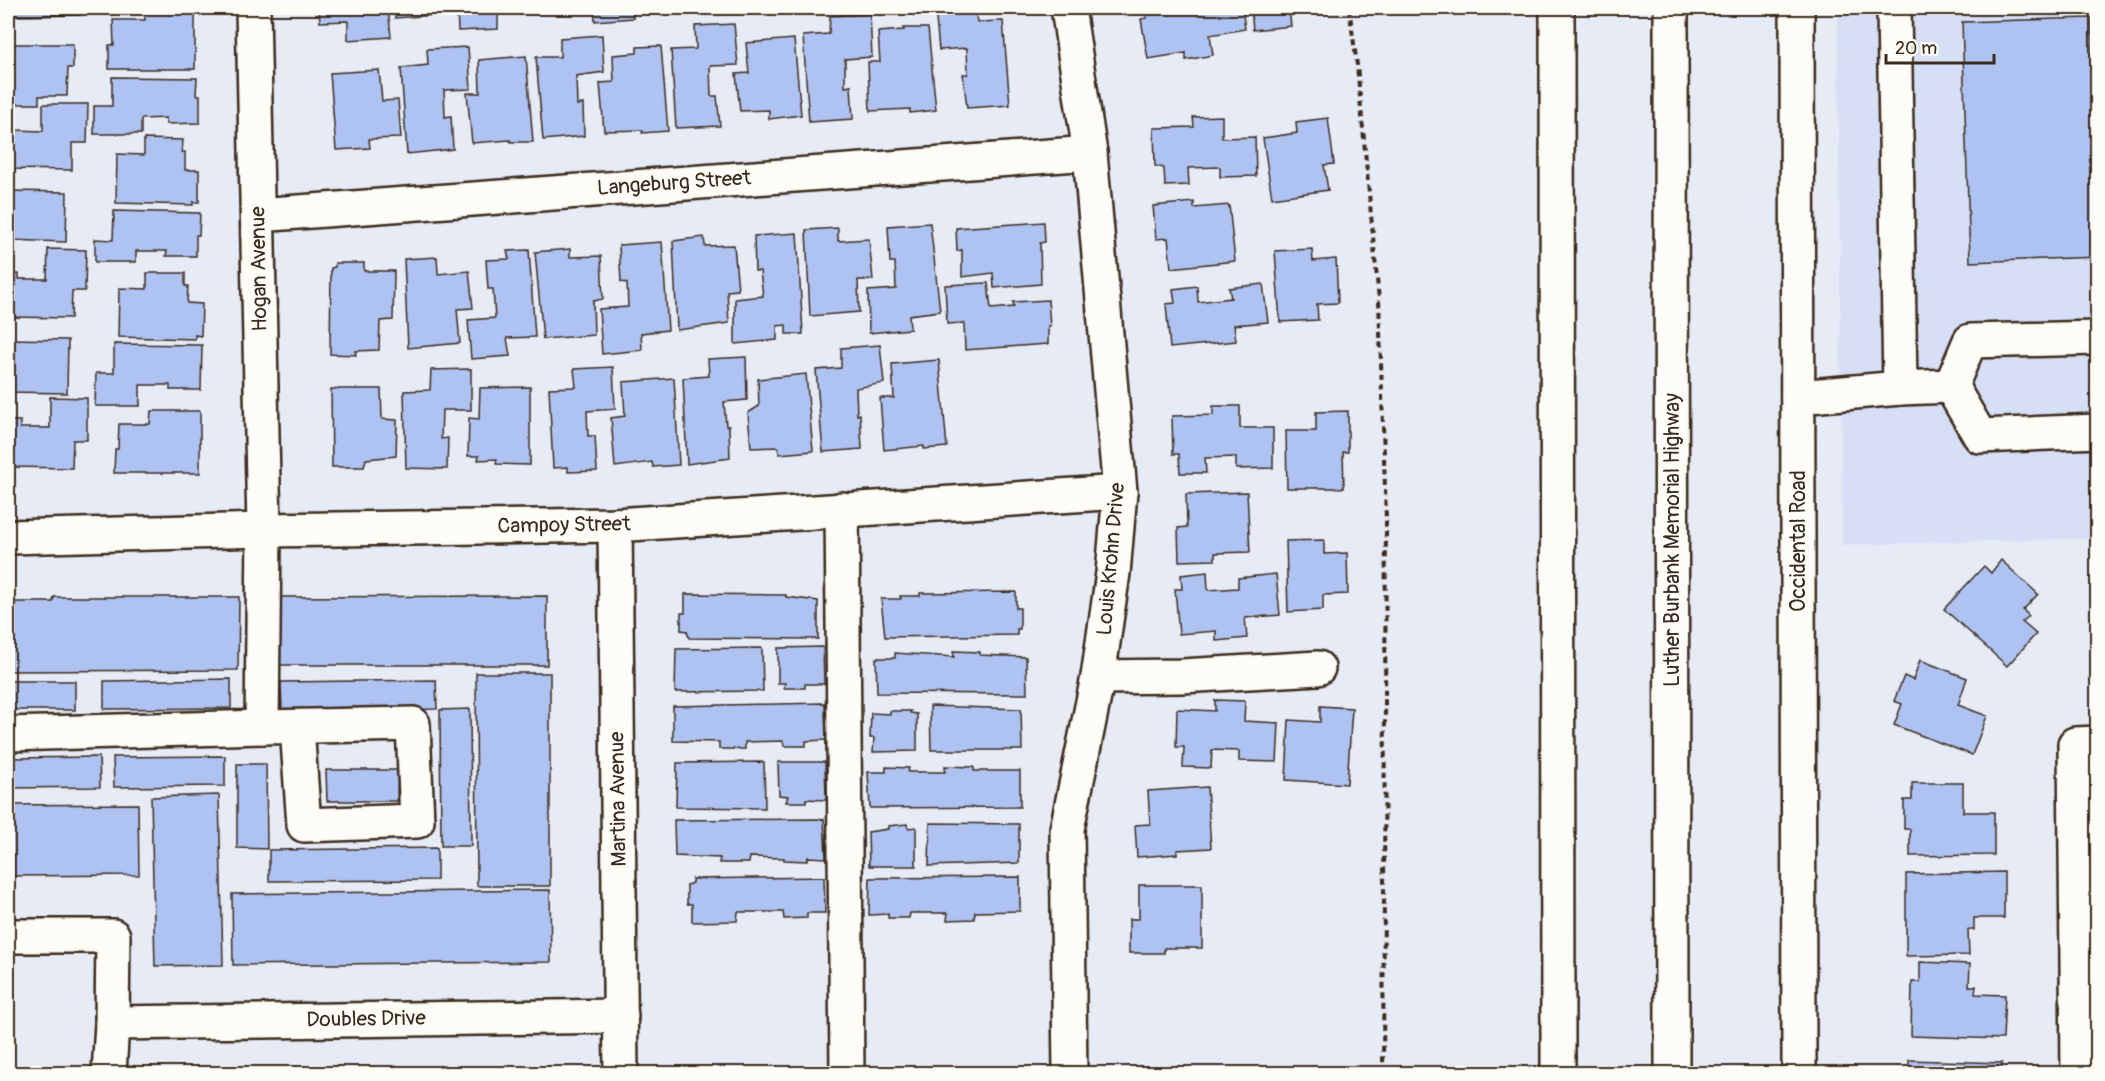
<svg xmlns="http://www.w3.org/2000/svg" width="2105" height="1081" viewBox="0 0 2105 1081" font-family="Pangolin,sans-serif">
	<style>
		.built { fill: #d6dff5 }
		.building { fill: #afc3f2; stroke: #3b2a1e; stroke-width: 1.5 }
		.lines { fill: none; stroke-linecap: round; stroke-linejoin: round }
		.minor-casing { stroke: #3b2a1e; stroke-width: 38 }
		.highway-casing { stroke: #3b2a1e; stroke-width: 38 }
		.path { stroke: #3b2a1e; stroke-width: 4; stroke-dasharray: 6 4.5; stroke-linecap: butt }
		.minor { stroke: #fdfcf7; stroke-width: 33 }
		.highway { stroke: #fdfcf7; stroke-width: 33 }
		.labels { text-anchor: middle; dominant-baseline: central; stroke-width: 5; stroke-linejoin: round; paint-order: stroke }
		.street-label { font-size: 21px; fill: #3b2a1e; stroke: #fdfcf7 }
	</style>
	<rect width="100%" height="100%" fill="#e6ebf6"/>
	<filter id="ink" filterUnits="userSpaceOnUse"><feTurbulence type="fractalNoise" baseFrequency=".0167" numOctaves="2"/><feDisplacementMap in="SourceGraphic" scale="12" xChannelSelector="R" yChannelSelector="G"/><feConvolveMatrix kernelMatrix="1 2 1 2 8 2 1 2 1" color-interpolation-filters="sRGB"/></filter>
	<g filter="url(#ink)">
		<polygon class="built" points="1838,8 2097,8 2097,538 1842,545"/>
		<g class="building">
			<polygon points="12,8 80,8 80,15 12,16"/>
			<polygon points="145,8 195,8 195,69 109,69 109,45 114,45 113,20 145,20"/>
			<polygon points="319,8 388,8 391,37 348,40 348,21 320,22"/>
			<polygon points="395,8 447,8 448,14 395,18"/>
			<polygon points="457,8 524,8 524,10 498,11 498,29 458,31"/>
			<polygon points="531,8 561,8 557,8 558,11 531,12"/>
			<polygon points="594,8 633,8 633,18 595,21"/>
			<polygon points="728,8 765,8 728,12"/>
			<polygon points="935,8 975,8 977,22 1003,21 1010,105 967,108 963,74 968,74 967,48 939,50"/>
			<polygon points="1145,8 1172,8 1172,11 1193,8 1242,8 1245,29 1210,35 1213,55 1186,60 1186,53 1148,59 1141,19 1147,18"/>
			<polygon points="1251,8 1306,8 1289,9 1291,26 1253,30"/>
			<polygon points="870,14 872,57 845,59 845,87 851,86 853,119 809,122 803,36 829,34 830,16"/>
			<polygon points="2091,18 2096,148 2098,148 2098,257 1970,262 1962,22"/>
			<polygon points="734,24 738,65 710,66 711,96 717,96 720,126 676,128 671,50 696,49 695,26"/>
			<polygon points="903,28 928,28 936,110 910,113 910,109 870,111 868,62 880,62 878,32 904,30"/>
			<polygon points="602,35 604,72 576,76 577,105 583,104 584,136 543,140 536,57 560,57 560,38"/>
			<polygon points="794,39 801,115 769,119 769,110 740,111 736,74 749,73 746,43"/>
			<polygon points="8,44 73,44 73,68 68,68 67,96 39,96 39,104 8,104"/>
			<polygon points="661,46 668,131 642,133 643,130 604,131 600,83 614,82 613,55 637,53 637,47"/>
			<polygon points="468,47 471,89 444,90 445,117 451,116 453,149 407,154 401,68 428,65 427,49"/>
			<polygon points="526,56 533,142 511,142 510,140 472,143 467,93 480,93 479,60"/>
			<polygon points="379,70 382,101 398,100 401,138 369,139 370,148 336,150 330,73"/>
			<polygon points="112,77 197,78 196,95 200,95 200,123 166,124 166,118 141,119 141,134 94,134 94,106 112,106"/>
			<polygon points="43,104 88,104 87,143 72,143 72,170 8,169 8,126 15,126 15,130 43,131"/>
			<polygon points="1222,116 1222,138 1255,137 1256,176 1220,177 1220,167 1188,168 1189,185 1165,186 1164,168 1155,166 1154,128 1194,127 1193,117"/>
			<polygon points="1328,118 1334,164 1324,165 1328,190 1272,198 1263,138 1297,133 1296,122"/>
			<polygon points="144,139 183,140 182,152 185,152 185,170 199,170 199,202 193,202 193,205 116,203 117,154 144,155"/>
			<polygon points="8,191 67,192 66,242 8,240"/>
			<polygon points="1194,202 1194,208 1229,205 1235,261 1171,268 1168,238 1156,239 1153,206"/>
			<polygon points="114,211 200,213 199,235 196,235 196,256 166,256 167,251 136,251 136,262 95,262 95,239 113,240"/>
			<polygon points="1044,222 1045,242 1040,243 1041,284 994,288 993,273 962,277 962,250 957,251 956,228"/>
			<polygon points="930,223 940,311 909,315 910,329 869,333 868,291 896,289 895,262 890,262 888,226"/>
			<polygon points="838,228 838,241 869,239 873,280 858,280 859,312 810,316 806,230"/>
			<polygon points="797,233 803,334 786,334 786,325 777,326 777,340 735,344 735,299 763,296 760,271 755,271 754,236"/>
			<polygon points="704,237 705,246 734,245 738,290 727,291 729,323 677,330 673,241"/>
			<polygon points="662,242 668,330 641,333 642,350 602,354 599,309 628,307 627,283 621,282 619,245"/>
			<polygon points="48,249 86,250 85,291 72,291 71,318 8,317 8,274 19,274 19,279 47,279"/>
			<polygon points="570,249 570,257 601,256 603,299 593,301 594,335 543,339 535,252"/>
			<polygon points="1312,249 1313,261 1336,259 1338,303 1317,304 1318,320 1280,322 1275,251"/>
			<polygon points="529,250 535,337 507,338 510,356 471,359 468,320 495,318 493,289 488,289 486,260 509,259 507,251"/>
			<polygon points="437,257 438,274 469,271 473,308 457,309 460,343 408,348 404,259"/>
			<polygon points="335,263 364,263 364,271 394,271 393,320 380,321 379,350 355,351 356,355 330,354 331,268 335,267"/>
			<polygon points="147,273 185,273 185,286 188,286 187,303 202,304 201,336 195,335 195,339 118,337 119,288 147,289"/>
			<polygon points="988,283 991,309 1014,307 1013,302 1048,300 1050,326 1048,326 1048,344 965,350 964,323 947,324 945,285"/>
			<polygon points="1263,284 1268,322 1234,325 1236,341 1170,348 1166,304 1175,303 1173,289 1197,286 1198,302 1231,298 1229,288"/>
			<polygon points="8,339 68,340 67,393 8,392"/>
			<polygon points="114,344 202,345 201,390 170,390 170,385 140,385 140,406 95,406 96,373 114,373"/>
			<polygon points="880,345 884,383 856,388 857,415 860,414 862,449 823,452 816,370 841,368 841,348"/>
			<polygon points="746,357 747,400 724,402 726,426 729,426 730,458 687,464 683,378 709,376 708,359"/>
			<polygon points="939,360 947,447 924,449 924,446 884,450 880,398 894,398 892,364"/>
			<polygon points="613,367 615,409 587,411 588,436 595,436 597,471 568,472 568,467 553,468 549,388 576,387 574,369"/>
			<polygon points="471,369 471,410 442,410 441,439 448,438 447,469 406,468 404,391 430,390 431,370"/>
			<polygon points="806,374 813,451 779,454 778,447 751,448 748,413 759,406 758,379"/>
			<polygon points="674,378 679,465 653,467 652,462 615,467 611,418 625,416 623,382"/>
			<polygon points="530,387 530,465 496,464 497,459 478,460 479,456 468,456 469,418 479,419 480,388"/>
			<polygon points="331,389 381,389 382,419 397,420 396,456 366,459 364,467 332,467"/>
			<polygon points="50,397 87,398 87,440 73,440 72,468 8,467 8,421 20,421 20,428 50,428"/>
			<polygon points="1213,406 1240,406 1240,428 1273,428 1273,468 1236,469 1236,457 1205,458 1206,473 1180,473 1179,454 1173,454 1172,416 1213,415"/>
			<polygon points="151,411 200,411 200,473 114,473 115,449 118,449 119,424 150,424"/>
			<polygon points="1348,411 1348,452 1343,452 1344,488 1287,488 1286,431 1316,431 1316,412"/>
			<polygon points="1247,492 1250,552 1215,553 1215,560 1179,561 1178,528 1187,527 1186,494"/>
			<polygon points="1324,540 1324,554 1347,553 1348,594 1323,595 1323,610 1288,612 1286,541"/>
			<polygon points="2001,560 2038,594 2023,610 2029,616 2022,622 2036,634 2007,666 1944,609 1984,566 1991,573"/>
			<polygon points="1207,572 1208,590 1238,588 1238,578 1276,574 1280,615 1245,618 1247,638 1216,641 1216,631 1179,634 1175,589 1182,589 1181,575"/>
			<polygon points="1016,592 1016,608 1020,608 1020,629 1017,629 1017,635 885,637 881,599 901,599 900,596 920,596 920,593"/>
			<polygon points="685,594 786,595 786,597 818,601 818,639 689,638 687,631 681,630 681,613 685,613"/>
			<polygon points="547,596 547,665 276,665 277,597"/>
			<polygon points="54,597 239,597 238,670 8,671 8,602 53,602"/>
			<polygon points="823,647 824,684 805,684 805,688 784,688 785,683 778,683 778,648"/>
			<polygon points="762,648 763,691 675,692 676,649"/>
			<polygon points="953,651 980,652 980,655 1026,657 1027,694 877,693 876,658 895,658 895,653 954,657"/>
			<polygon points="1920,660 1967,678 1958,705 1987,716 1972,755 1894,725 1902,704 1894,701 1904,676 1913,680"/>
			<polygon points="476,673 550,673 550,886 477,886"/>
			<polygon points="231,679 231,708 104,709 104,681"/>
			<polygon points="436,680 437,709 282,711 281,682"/>
			<rect x="8" y="681" width="67" height="29"/>
			<polygon points="1215,700 1245,701 1244,721 1279,723 1277,762 1239,761 1239,751 1212,750 1211,768 1183,767 1184,747 1176,747 1177,709 1215,711"/>
			<polygon points="825,703 826,740 806,741 806,746 784,746 783,741 745,742 745,749 719,749 719,742 673,741 673,706"/>
			<polygon points="930,706 1021,709 1022,750 931,750"/>
			<polygon points="1320,706 1352,708 1347,784 1286,780 1289,720 1320,722"/>
			<polygon points="470,709 471,846 441,846 440,710"/>
			<polygon points="890,711 911,711 910,713 917,714 917,751 873,752 874,738 870,738 871,713 890,714"/>
			<polygon points="225,756 225,786 114,787 113,757"/>
			<polygon points="99,757 100,787 8,788 8,758"/>
			<polygon points="764,762 765,808 676,807 677,763"/>
			<polygon points="778,762 825,762 826,800 806,799 806,802 786,802 788,796 779,795"/>
			<polygon points="237,764 266,764 267,849 237,848"/>
			<polygon points="945,766 974,767 974,771 1020,771 1020,807 870,808 868,772 886,772 886,767 909,768 908,772 945,772"/>
			<polygon points="326,770 398,770 397,801 327,801"/>
			<polygon points="1912,783 1963,783 1963,812 1994,812 1994,855 1910,856 1910,829 1904,829 1904,800 1912,800"/>
			<polygon points="1207,787 1211,848 1177,850 1177,854 1137,857 1135,825 1150,824 1148,791"/>
			<polygon points="219,795 223,965 155,966 151,797"/>
			<polygon points="138,804 139,875 8,876 8,805"/>
			<polygon points="824,819 826,858 808,857 807,861 784,860 784,858 750,857 749,863 719,863 720,858 675,856 674,820"/>
			<polygon points="930,823 1019,824 1019,863 929,866"/>
			<polygon points="907,824 908,828 916,827 916,866 869,866 868,832 888,829 888,826"/>
			<polygon points="437,848 437,880 269,881 269,850"/>
			<polygon points="2004,872 2004,918 1974,918 1974,930 1968,930 1969,955 1906,956 1906,874"/>
			<polygon points="824,877 825,913 807,913 807,918 784,919 783,912 738,912 737,921 692,922 692,904 687,904 687,885 692,883 692,879"/>
			<polygon points="1020,877 1020,911 975,912 974,919 947,920 948,913 910,913 909,918 888,918 888,914 869,915 870,878"/>
			<polygon points="1139,885 1202,885 1202,948 1164,948 1164,953 1129,953 1129,919 1139,919"/>
			<polygon points="550,890 551,962 233,965 232,894"/>
			<polygon points="1920,962 1970,964 1969,986 1976,986 1975,994 2005,995 2003,1039 1911,1036 1912,982 1920,982"/>
			<polygon points="1909,1060 2002,1063 2001,1074 1909,1074"/>
		</g>
		<g class="lines">
			<defs>
				<g id="minor">
					<polyline points="1068,8 1090,153 1120,492 1113,573 1098,677 1067,829 1070,1074"/>
					<polyline points="1797,8 1799,1074"/>
					<polyline points="1894,8 1900,388"/>
					<polyline points="258,215 1090,153"/>
					<polyline points="1951,386 1970,341 2098,338"/>
					<polyline points="1951,386 1980,436 2098,431"/>
					<polyline points="1798,397 1900,388 1951,386"/>
					<polyline points="842,509 847,1074"/>
					<polyline points="615,525 621,1074"/>
					<polyline points="8,537 264,530 615,525 1120,492"/>
					<polyline points="1098,677 1182,676 1318,668"/>
					<polyline points="262,727 413,724 417,821 304,825 297,727"/>
					<polyline points="8,734 262,727 264,530 253,8"/>
					<polyline points="8,936 113,936 112,1023 109,1074"/>
					<polyline points="112,1023 621,1016"/>
					<polyline points="2078,1074 2075,744 2098,743"/>
				</g>
				<g id="highway">
					<polyline points="1557,8 1558,1074"/>
					<polyline points="1671,8 1672,1074"/>
				</g>
			</defs>
			<use href="#minor" class="minor-casing"/>
			<use href="#highway" class="highway-casing"/>
			<polyline class="path" points="1349,8 1357,65 1379,300 1386,520 1383,1074"/>
			<use href="#minor" class="minor"/>
			<use href="#highway" class="highway"/>
		</g>
	</g>
	<g class="labels">
		<g class="street-label">
			<text transform="translate(674 183) rotate(-4)">Langeburg Street</text>
			<text transform="translate(259 269) rotate(-91)">Hogan Avenue</text>
			<text transform="translate(564 525) rotate(-1)">Campoy Street</text>
			<text transform="translate(1672 540) rotate(-90)">Luther Burbank Memorial Highway</text>
			<text transform="translate(1798 541) rotate(-90)">Occidental Road</text>
			<text transform="translate(1111 559) rotate(-85)">Louis Krohn Drive</text>
			<text transform="translate(618 799) rotate(-91)">Martina Avenue</text>
			<text transform="translate(366 1019) rotate(-1)">Doubles Drive</text>
		</g>
	</g>
	<rect width="2105" height="1081" fill="none" stroke="#fdfcf7" stroke-width="30"/>
	<rect x="15" y="15" width="2075" height="1051" fill="none" stroke="#3b2a1e" stroke-width="2" filter="url(#ink)"/>
	<path d="M1886 54v9h108v-9" fill="none" stroke="#3b2a1e" stroke-width="3"/>
	<text x="1895" y="54" font-size="18" fill="#3b2a1e" stroke="#fdfcf7" stroke-width="4.5" paint-order="stroke">20 m</text>
</svg>
